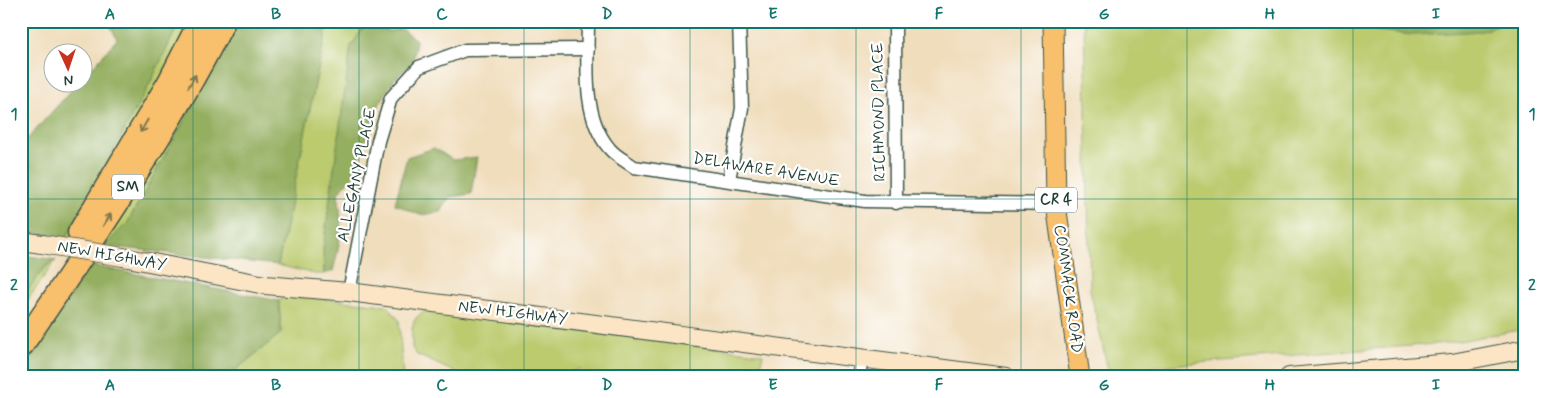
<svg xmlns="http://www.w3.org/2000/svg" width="1546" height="398" viewBox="0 0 1546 398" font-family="Mynerve,sans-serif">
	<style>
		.green { fill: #bbcb6e; stroke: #6d8451 }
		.forest { fill: #94af61; stroke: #5a764a }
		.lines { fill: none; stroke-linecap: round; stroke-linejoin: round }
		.street-casing { stroke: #3e5548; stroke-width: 15 }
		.secondary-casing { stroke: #3e5548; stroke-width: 20 }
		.primary-casing { stroke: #3e5548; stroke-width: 21 }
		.highway-casing { stroke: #3e5548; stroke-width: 25 }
		.street { stroke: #fff; stroke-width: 12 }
		.secondary { stroke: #fce5c4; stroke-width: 18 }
		.primary { stroke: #f8bf6c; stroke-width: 19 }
		.highway { stroke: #f8bf6c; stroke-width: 22 }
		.secondary-bridge-casing { stroke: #3e5548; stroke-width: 20; stroke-linecap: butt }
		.secondary-bridge { stroke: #fce5c4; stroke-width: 18 }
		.oneway { stroke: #81784d }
		.grid { fill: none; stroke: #0f766e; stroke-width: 1; stroke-opacity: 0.55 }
		.labels { text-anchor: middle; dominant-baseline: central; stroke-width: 4.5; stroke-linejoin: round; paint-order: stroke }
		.shield { fill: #fff; stroke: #627771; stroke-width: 1 }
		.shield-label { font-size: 15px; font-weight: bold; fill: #1f3d34 }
		.street-label { font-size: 16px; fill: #1f3d34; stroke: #fff }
		.neatline { fill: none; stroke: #0f766e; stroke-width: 2 }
		.grid-label { font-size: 16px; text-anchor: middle; font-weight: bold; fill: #0f766e }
	</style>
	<rect width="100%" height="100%" fill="#fff"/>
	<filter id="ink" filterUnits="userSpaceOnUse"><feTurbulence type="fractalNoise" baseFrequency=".02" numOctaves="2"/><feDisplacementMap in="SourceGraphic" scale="10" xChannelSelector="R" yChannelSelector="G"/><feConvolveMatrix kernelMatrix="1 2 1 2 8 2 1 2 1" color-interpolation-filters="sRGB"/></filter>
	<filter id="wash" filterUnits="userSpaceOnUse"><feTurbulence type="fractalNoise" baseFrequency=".0096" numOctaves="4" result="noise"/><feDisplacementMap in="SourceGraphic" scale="20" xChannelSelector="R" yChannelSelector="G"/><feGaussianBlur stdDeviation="1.12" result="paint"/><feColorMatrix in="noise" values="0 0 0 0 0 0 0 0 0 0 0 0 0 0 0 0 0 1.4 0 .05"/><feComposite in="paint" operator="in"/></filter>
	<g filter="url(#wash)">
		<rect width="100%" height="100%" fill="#f0ddbc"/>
		<g class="green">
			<polygon points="180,21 193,21 71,239 66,238 149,85"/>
			<polygon points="229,21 239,21 128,222 106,244 99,243"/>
			<polygon points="328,21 364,21 364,27 351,46 323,249 324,274 315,274 278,265"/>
			<polygon points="1084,21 1525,21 1525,329 1448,343 1108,370 1090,289"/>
			<path d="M 56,260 L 21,309 C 21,291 41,269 56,260 Z"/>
			<polygon points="286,296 387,305 399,320 403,377 227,377 281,333 279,301"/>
			<path d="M 435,308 L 763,354 L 758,377 L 590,377 L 580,369 L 556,377 L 466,377 L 417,355 L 412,348 C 412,324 409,316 435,308 Z"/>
		</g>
		<g class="forest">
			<polygon points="108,21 180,21 149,85 66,238 21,231 21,146 78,83 82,82 83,78 117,39"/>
			<polygon points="239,21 328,21 278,265 104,246 128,222"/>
			<polygon points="1293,21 1512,21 1482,31 1413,35"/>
			<path d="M 364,27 L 389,31 L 402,29 L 416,40 L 413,63 L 395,78 L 375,112 L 353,176 L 338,193 C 343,225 341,240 333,271 L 324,274 L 323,249 L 351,46 Z"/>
			<polygon points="434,148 453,160 477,157 471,194 450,197 441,212 420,215 395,204 407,157"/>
			<polygon points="21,255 56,260 46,266 21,299"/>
			<polygon points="88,265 279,301 281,333 227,377 21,377 21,367 76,287"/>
		</g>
	</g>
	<g filter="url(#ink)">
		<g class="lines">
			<defs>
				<g id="street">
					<path d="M 588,21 C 588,62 581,115 609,148 C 615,156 626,161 634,167 L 865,201 L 1056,204"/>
					<polyline points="895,21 896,203"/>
					<polyline points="729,180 742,108 739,21"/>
					<polyline points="349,292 378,141 391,98 419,67 465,50 588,49"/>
					<polyline points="859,377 862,357"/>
				</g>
				<g id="secondary">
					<polyline points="21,241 42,244"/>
					<polyline points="123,257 265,285 349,292 1006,377"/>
					<polyline points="1289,377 1452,363 1525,349"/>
				</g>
				<polyline id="primary" points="1053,21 1056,204 1080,377"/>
				<g id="highway">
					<polyline points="79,233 169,82 200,21"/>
					<path d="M 21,347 C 93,241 166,135 224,21"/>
				</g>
			</defs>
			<use href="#street" class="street-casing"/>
			<use href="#secondary" class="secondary-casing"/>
			<use href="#primary" class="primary-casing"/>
			<use href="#highway" class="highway-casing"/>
			<use href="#street" class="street"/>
			<use href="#secondary" class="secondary"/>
			<use href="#primary" class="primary"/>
			<use href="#highway" class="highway"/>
			<defs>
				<polyline id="secondary-bridge" points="42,244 123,257"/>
			</defs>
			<use href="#secondary-bridge" class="secondary-bridge-casing"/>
			<use href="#secondary-bridge" class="secondary-bridge"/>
		</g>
		<defs><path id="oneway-shaft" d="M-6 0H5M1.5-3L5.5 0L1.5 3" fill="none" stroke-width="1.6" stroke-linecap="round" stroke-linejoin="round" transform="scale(1.25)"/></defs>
		<g class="oneway">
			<use href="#oneway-shaft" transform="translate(192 81) rotate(-60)"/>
			<use href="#oneway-shaft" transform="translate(144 126) rotate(120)"/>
			<use href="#oneway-shaft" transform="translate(107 220) rotate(-56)"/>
		</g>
	</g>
	<path class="grid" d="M 193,21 L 193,377M 359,21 L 359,377M 524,21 L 524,377M 690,21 L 690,377M 856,21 L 856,377M 1021,21 L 1021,377M 1187,21 L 1187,377M 1353,21 L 1353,377M 21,199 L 1525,199"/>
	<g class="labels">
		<g class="shield">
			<rect x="112" y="174.5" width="32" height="25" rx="4"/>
			<rect x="1035" y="187.5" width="42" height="25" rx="4"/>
		</g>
		<g class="shield-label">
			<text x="128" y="187">SM</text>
			<text x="1056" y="200">CR 4</text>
		</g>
		<g class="street-label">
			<text transform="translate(879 112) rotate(-91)">RICHMOND PLACE</text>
			<text transform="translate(766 170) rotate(9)">DELAWARE AVENUE</text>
			<text transform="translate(357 175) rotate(-78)">ALLEGANY PLACE</text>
			<text transform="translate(112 256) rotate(10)">NEW HIGHWAY</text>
			<text transform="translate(1068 289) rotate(82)">COMMACK ROAD</text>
			<text transform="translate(513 313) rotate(7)">NEW HIGHWAY</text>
		</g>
	</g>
	<rect width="1546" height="398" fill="none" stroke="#fff" stroke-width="55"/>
	<g transform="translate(68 68) rotate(177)"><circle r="24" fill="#ffffff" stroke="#a5b1ae"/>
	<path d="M0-4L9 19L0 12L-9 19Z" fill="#c8321e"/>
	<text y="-8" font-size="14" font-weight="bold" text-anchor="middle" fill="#1f3d34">N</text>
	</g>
	<rect x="28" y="28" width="1490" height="342" class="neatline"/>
	<g class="grid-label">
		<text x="110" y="19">A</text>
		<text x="276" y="19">B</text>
		<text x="442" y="19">C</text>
		<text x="607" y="19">D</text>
		<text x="773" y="19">E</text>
		<text x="939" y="19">F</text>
		<text x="1104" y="19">G</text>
		<text x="1270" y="19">H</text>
		<text x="1436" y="19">I</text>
		<text x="14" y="119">1</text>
		<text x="1532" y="119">1</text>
		<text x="14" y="290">2</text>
		<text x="1532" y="290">2</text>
		<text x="110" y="390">A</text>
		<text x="276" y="390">B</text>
		<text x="442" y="390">C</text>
		<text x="607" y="390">D</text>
		<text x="773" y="390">E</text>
		<text x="939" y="390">F</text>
		<text x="1104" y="390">G</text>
		<text x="1270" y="390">H</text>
		<text x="1436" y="390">I</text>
	</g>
</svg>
